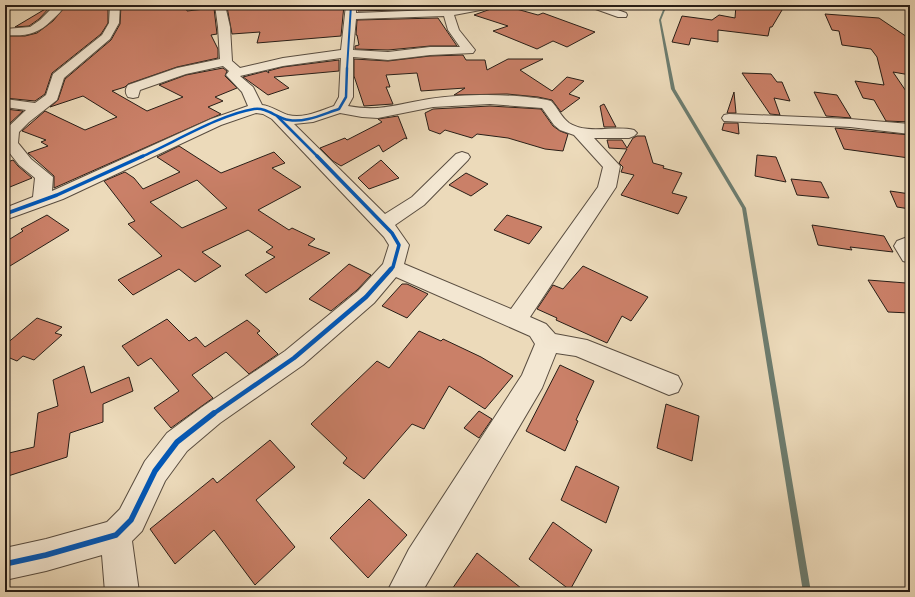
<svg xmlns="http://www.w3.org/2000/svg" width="915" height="597" viewBox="0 0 915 597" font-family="'IM FELL DW Pica',serif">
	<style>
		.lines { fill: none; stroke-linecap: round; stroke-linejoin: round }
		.stream { fill: #6c7c6f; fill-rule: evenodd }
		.building { fill: #ca8068; stroke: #281e17; fill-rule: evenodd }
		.minor-casing { stroke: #594d40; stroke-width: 2 }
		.minor { fill: #f3e7d2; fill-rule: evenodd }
		.cycleway-far4-casing { stroke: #f3e7d2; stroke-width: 3.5 }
		.cycleway-far3-casing { stroke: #f3e7d2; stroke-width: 4 }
		.cycleway-far2-casing { stroke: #f3e7d2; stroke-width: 5.5 }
		.cycleway-far1-casing { stroke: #f3e7d2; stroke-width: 7 }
		.cycleway-casing { stroke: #f3e7d2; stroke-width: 8 }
		.cycleway-far4 { stroke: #0057b8; stroke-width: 2 }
		.cycleway-far3 { stroke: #0057b8; stroke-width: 2.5 }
		.cycleway-far2 { stroke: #0057b8; stroke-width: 3.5 }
		.cycleway-far1 { stroke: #0057b8; stroke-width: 4.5 }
		.cycleway { stroke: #0057b8; stroke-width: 5.5 }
	</style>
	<rect width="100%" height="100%" fill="#ecdaba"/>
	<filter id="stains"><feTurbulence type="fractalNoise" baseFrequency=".005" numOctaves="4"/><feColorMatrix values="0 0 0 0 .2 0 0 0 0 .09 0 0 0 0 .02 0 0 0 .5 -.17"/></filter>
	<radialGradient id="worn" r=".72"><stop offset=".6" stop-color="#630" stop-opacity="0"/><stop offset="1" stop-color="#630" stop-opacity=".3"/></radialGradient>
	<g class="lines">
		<polygon class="stream" points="665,5 667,5 661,20 675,89 746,208 811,592 803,592 742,208 671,89 659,20"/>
	</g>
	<g class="building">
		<polygon points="52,5 39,19 29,26 15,27"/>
		<polygon points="66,5 108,5 108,23 101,34 52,73 45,94 35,101 5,98 5,36 25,36 37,33 53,21"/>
		<polygon points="121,5 151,5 151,7 169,5 169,8 186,6 187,11 214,8 217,34 211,35 218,49 218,58 177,67 128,84 125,87 112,91 147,111 183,97 159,85 186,75 223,68 227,71 225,76 237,88 215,97 223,101 208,107 221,114 54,188 54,176 28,153 48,146 41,142 46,140 22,131 45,111 85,130 117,117 83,96 50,107 58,100 65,79 111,40 120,24"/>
		<polygon points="228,5 344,5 341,36 257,43 260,32 232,34 227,7"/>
		<polygon points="358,5 430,5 432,9 358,11"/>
		<polygon points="502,5 538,15 543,13 595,32 567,47 553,41 537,49 493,31 508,26 474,15"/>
		<polygon points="736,5 785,5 772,27 770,27 768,36 718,30 718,42 691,38 689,45 672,42 682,16 712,20 719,15 735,18"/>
		<polygon points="825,14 879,18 910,39 910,75 893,72 910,97 910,122 886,121 874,100 863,98 855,81 884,85 877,57 871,49 842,45 839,31 832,30"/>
		<polygon points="438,18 457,46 430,46 388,50 355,49 355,46 359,45 357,35 356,35 357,20"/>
		<polygon points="463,55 466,60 485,60 487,70 508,59 543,59 520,70 552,91 567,77 584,81 569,94 580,98 561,112 552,100 538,97 507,94 454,95 465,88 421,91 417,73 386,75 390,87 386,87 393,104 364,106 354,76 354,59 388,61 430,56"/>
		<polygon points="339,60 339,71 274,77 289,88 268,95 243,77 266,71 269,73 268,71 283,67"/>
		<polygon points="742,73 771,74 777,82 782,82 790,101 774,98 780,115 770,114"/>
		<polygon points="734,92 736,113 727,113"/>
		<polygon points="814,92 837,95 851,118 826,116"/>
		<polygon points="604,104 616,127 604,127 600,106"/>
		<polygon points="490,106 541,109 553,126 560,131 568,134 563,151 545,149 508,138 477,134 472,138 445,130 440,134 429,130 425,113 433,109"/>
		<polygon points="5,109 23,111 8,125 5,123"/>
		<polygon points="398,116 407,139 405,138 383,152 379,145 341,166 333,161 320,148 345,138 347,140 382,122 378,119"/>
		<polygon points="724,123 738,123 739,134 722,130"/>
		<polygon points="835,128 910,135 910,159 909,158 844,149"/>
		<polygon points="637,136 645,136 653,163 664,166 663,168 682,173 672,193 687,197 678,214 621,195 634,175 621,172 623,167 619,163 627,149 609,148 607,140 622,140 627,148 633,138"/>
		<path d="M 179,146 L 221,173 L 274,152 L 285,163 L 272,168 L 301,187 L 258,210 L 289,230 L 292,228 L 315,239 L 308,245 L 330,253 L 266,293 L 245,275 L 275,257 L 266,252 L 273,247 L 248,230 L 202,252 L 221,266 L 195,282 L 179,269 L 133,295 L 118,280 L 162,256 L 128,224 L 135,221 L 104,181 L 125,172 L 134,178 L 143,189 L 180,172 L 157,157 ZM 197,180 L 227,208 L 182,228 L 150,202 Z"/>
		<polygon points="757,155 776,157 786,182 755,176"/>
		<polygon points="13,160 18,166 32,178 5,189 5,163"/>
		<polygon points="381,160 399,178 369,189 358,178"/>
		<polygon points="466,173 488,184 471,196 449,185"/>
		<polygon points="791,179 821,182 829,198 797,195"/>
		<polygon points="890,191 910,194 910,209 897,207"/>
		<polygon points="47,215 69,230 5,269 5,242 23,231 21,229"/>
		<polygon points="507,215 542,227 529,244 494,230"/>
		<polygon points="812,225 884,236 893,252 850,247 852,250 818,245"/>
		<polygon points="349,264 371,275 357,290 331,311 309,299"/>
		<polygon points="583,266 648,297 631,321 622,316 607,343 556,320 557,318 537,309 553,285 563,289"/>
		<polygon points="868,280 906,283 910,288 910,313 888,312"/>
		<polygon points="402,284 407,284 428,294 407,318 382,306"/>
		<polygon points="37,318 62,327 55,333 62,335 34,360 23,356 17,361 5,356 5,345"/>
		<polygon points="167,319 189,341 196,337 205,347 247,320 260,331 257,333 278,354 249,374 226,352 192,375 213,398 171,428 154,408 179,391 151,358 138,366 122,346"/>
		<polygon points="419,331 441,341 443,339 481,357 513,376 485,409 449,386 424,429 412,424 364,479 343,463 347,458 311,424 377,361 389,368"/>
		<polygon points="560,365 594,381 576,420 578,421 565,451 526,431"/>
		<polygon points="84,366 91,393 129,377 133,391 103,404 103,422 70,433 67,457 5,477 5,454 34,447 38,413 58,406 53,380"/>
		<polygon points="666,404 699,416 692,461 657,448"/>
		<polygon points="479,411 492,419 479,438 464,428"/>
		<polygon points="270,440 295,467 256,500 295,547 255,585 214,530 175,564 150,529 213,478 217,483"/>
		<polygon points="576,466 619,487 606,523 561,500"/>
		<polygon points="369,499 407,535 368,578 330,538"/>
		<polygon points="553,522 592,550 570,590 529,559"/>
		<polygon points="477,553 526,592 450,592"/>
	</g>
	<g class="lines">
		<defs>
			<g id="minor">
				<path d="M 55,5 L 65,5 C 62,11 57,15 52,20 C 37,35 26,36 5,35 L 5,29 L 30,27 L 40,20 Z"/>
				<path d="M 110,5 L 120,5 L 119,23 L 110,39 L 64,78 L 57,100 L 29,122 L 19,132 L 18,143 L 31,159 L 53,177 L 52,191 L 211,119 L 248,106 L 242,92 L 226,75 L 229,71 L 223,66 L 186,74 L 140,90 L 138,97 L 133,98 L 128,97 C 125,93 125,89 128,85 L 177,68 L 220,59 L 218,27 L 215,5 L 225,5 L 230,27 L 232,61 L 240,68 L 283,58 L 341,50 L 346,5 L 356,5 L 356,13 L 459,9 L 477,5 L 496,5 L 491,8 L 454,15 L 459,30 L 475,50 L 473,53 L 430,55 L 388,60 L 353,57 L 353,97 L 348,106 C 380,112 398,104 429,99 C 464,94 517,93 551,101 C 558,108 561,117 569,123 C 588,135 614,125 634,130 L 637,133 L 634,136 L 629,138 L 594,138 L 620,166 L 616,187 L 530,317 L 546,324 L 555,334 L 587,340 L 678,376 L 682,384 L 678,392 L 669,395 L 576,356 L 556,353 L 542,388 L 422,592 L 387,592 L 409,549 L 522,375 L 535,344 L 530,336 L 396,277 L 374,303 L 303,365 L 220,423 L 187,451 L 165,481 L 142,531 L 132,541 L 139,592 L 105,592 L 102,555 L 46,571 L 5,580 L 5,548 L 46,539 L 107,522 L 120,509 L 145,461 L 167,433 L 202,407 L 285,351 L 358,291 L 383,264 L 389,245 L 384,237 L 272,119 L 263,114 L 256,113 L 221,125 L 63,199 L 5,220 L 5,208 L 33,197 L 35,178 L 19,165 L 5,147 L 5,130 L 26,110 L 5,107 L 5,99 L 35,103 L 46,95 L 53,74 L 102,35 L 109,23 ZM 444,16 L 448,30 L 460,47 L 430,47 L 388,52 L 353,50 L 356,19 ZM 341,58 L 339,97 L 334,106 C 320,111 303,119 288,115 C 279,112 271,106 262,105 L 253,87 L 240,76 L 283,66 ZM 490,104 L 542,108 L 554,125 L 560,130 L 574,135 L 603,167 L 598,187 L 511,309 L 404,264 L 409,245 L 395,225 L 424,205 L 468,160 L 470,157 L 468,154 L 462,152 L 456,154 L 412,197 L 385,214 L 294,124 L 313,122 L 340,113 L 362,117 L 378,118 L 433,107 Z"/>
				<polygon points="589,5 604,5 626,13 627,15 626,17 618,17 590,7"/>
				<path d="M 828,5 L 863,5 C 858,10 833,10 828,5 Z"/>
				<polygon points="729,114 850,119 910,124 910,134 850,127 724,121 722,118 724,115"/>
				<polygon points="910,236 910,263 903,261 894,246 897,241"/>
			</g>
		</defs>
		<use href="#minor" class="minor-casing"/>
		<use href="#minor" class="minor"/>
		<defs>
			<polyline id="cycleway-far4" points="347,69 351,5"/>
			<g id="cycleway-far3">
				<polyline points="277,116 318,157"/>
				<path d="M 141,157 C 173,143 221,114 254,109 C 267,107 276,118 289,120 C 305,123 323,114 339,109 L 346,97 L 347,68"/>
			</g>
			<g id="cycleway-far2">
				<polyline points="317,156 392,233 399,245 393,267 390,270"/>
				<polyline points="5,214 57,195 143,156"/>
			</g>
			<polyline id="cycleway-far1" points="213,414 294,358 366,297 391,269"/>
			<polyline id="cycleway" points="5,564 46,555 116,535 131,520 155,471 177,442 214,413"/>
		</defs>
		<use href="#cycleway-far4" class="cycleway-far4-casing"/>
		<use href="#cycleway-far3" class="cycleway-far3-casing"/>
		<use href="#cycleway-far2" class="cycleway-far2-casing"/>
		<use href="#cycleway-far1" class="cycleway-far1-casing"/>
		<use href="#cycleway" class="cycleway-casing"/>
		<use href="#cycleway-far4" class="cycleway-far4"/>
		<use href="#cycleway-far3" class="cycleway-far3"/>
		<use href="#cycleway-far2" class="cycleway-far2"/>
		<use href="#cycleway-far1" class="cycleway-far1"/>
		<use href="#cycleway" class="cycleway"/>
	</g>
	<rect width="915" height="597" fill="none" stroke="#ecdaba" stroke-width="20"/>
	<rect x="6" y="6" width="903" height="585" fill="none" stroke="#281e17" stroke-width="2"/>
	<rect x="10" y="10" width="895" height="577" fill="none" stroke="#281e17"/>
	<rect width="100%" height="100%" filter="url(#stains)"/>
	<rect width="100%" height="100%" fill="url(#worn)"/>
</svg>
